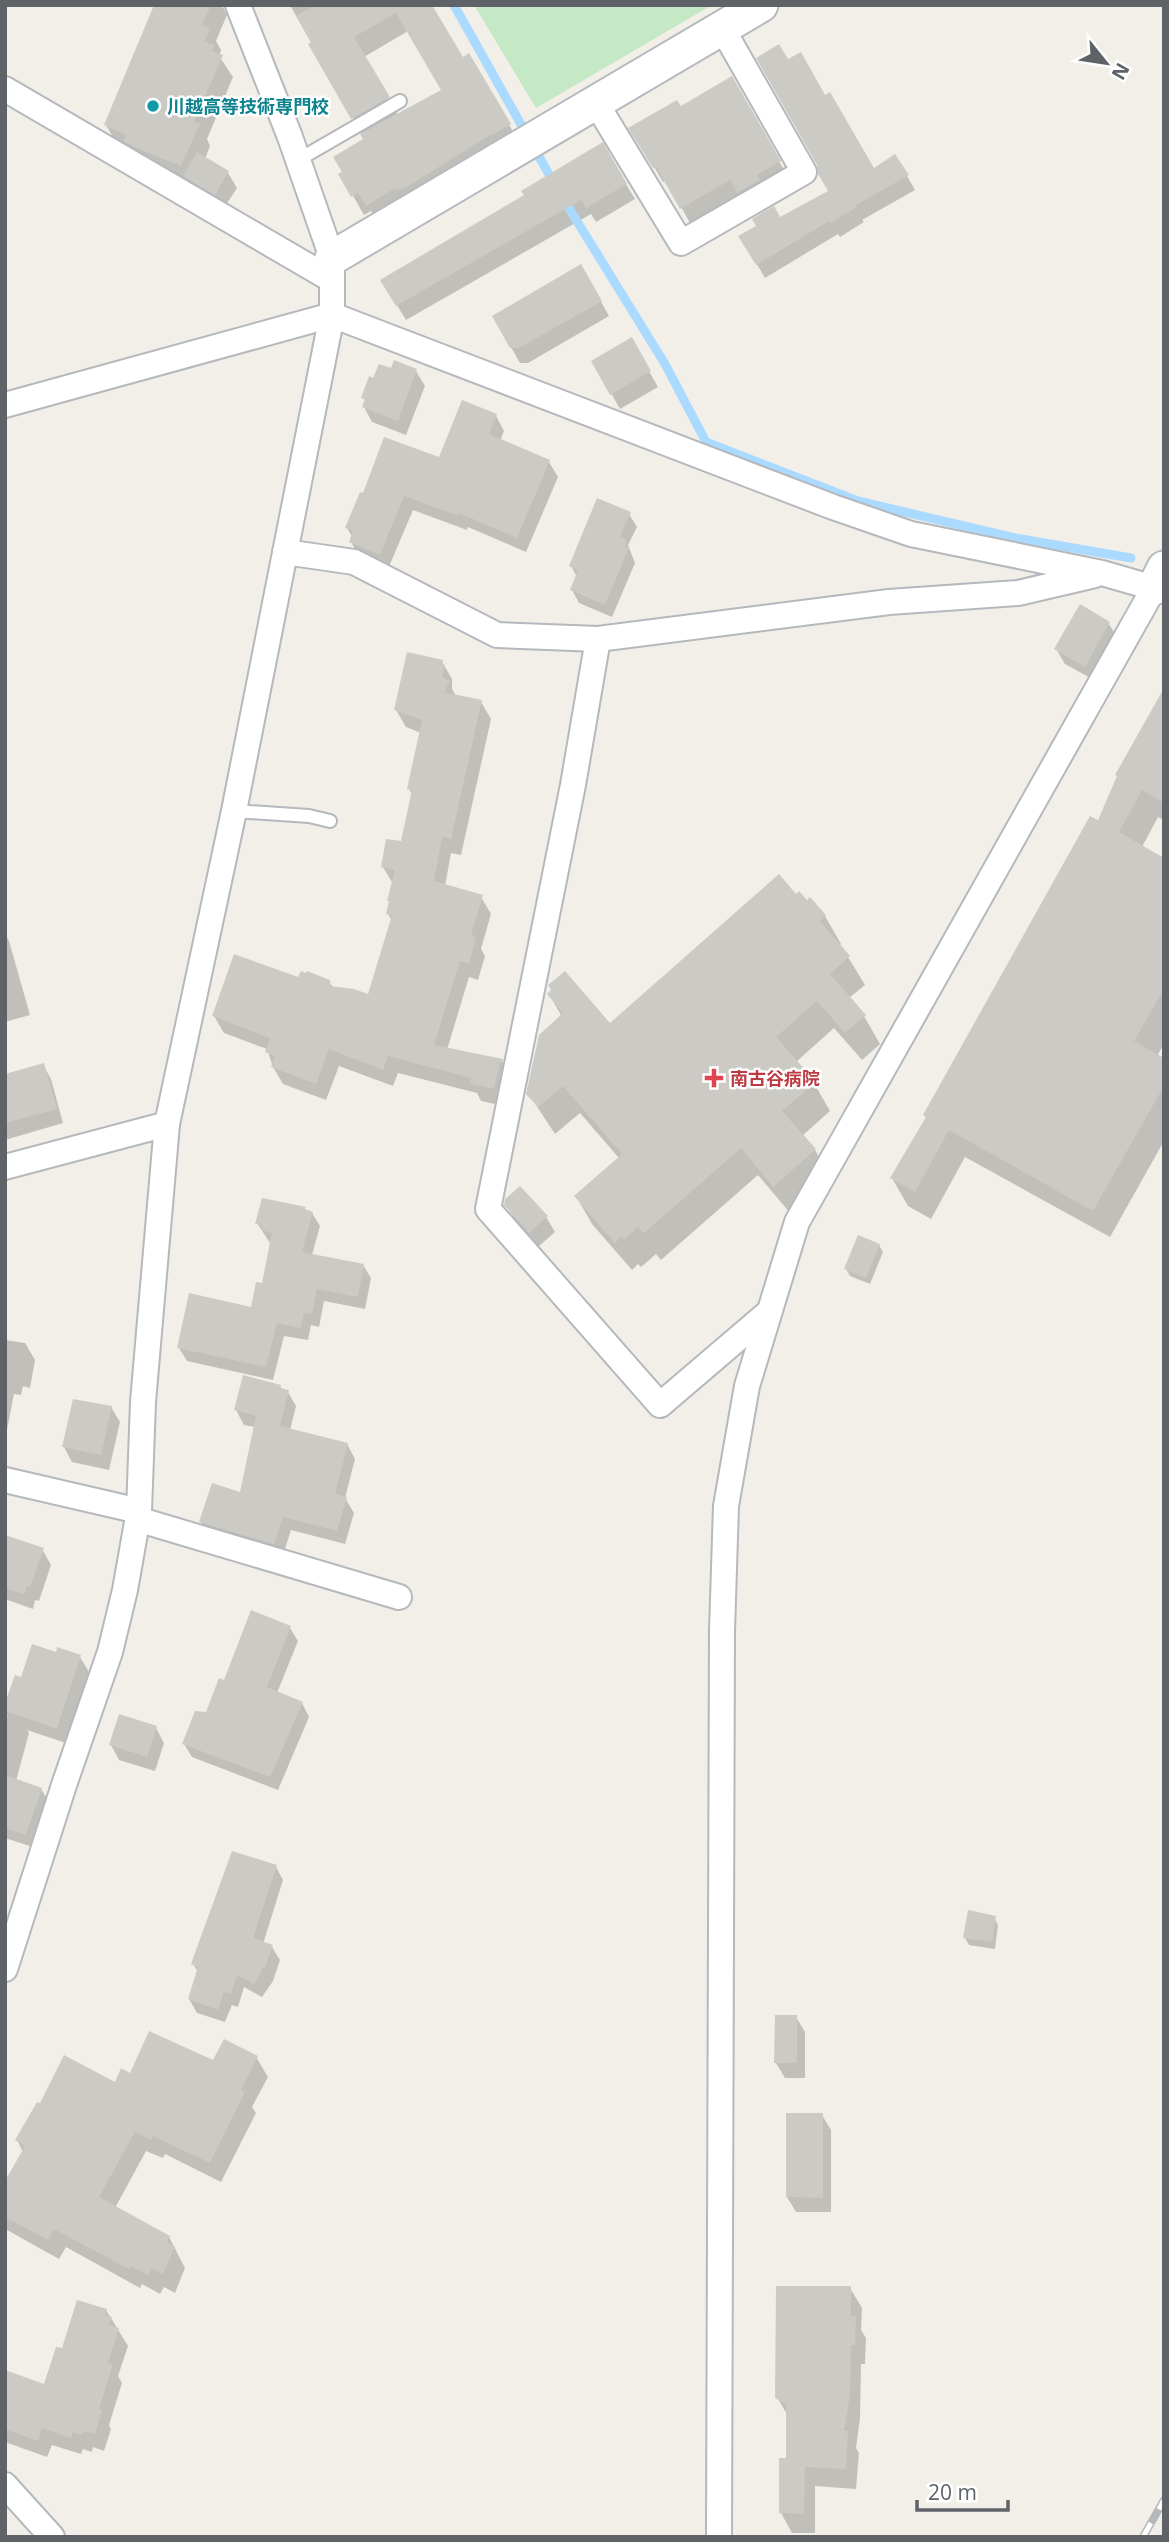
<svg xmlns="http://www.w3.org/2000/svg" width="1169" height="2542" viewBox="0 0 1169 2542" font-family="'Open Sans','Noto Sans JP',sans-serif">
	<style>
		.green { fill: #c5e8c5 }
		.shadow { fill: #0003; fill-rule: evenodd }
		.lines { fill: none; stroke-linecap: round; stroke-linejoin: round }
		.stream { stroke: #aadaff; stroke-width: 9 }
		.building { fill: #cccac5 }
		.lane-casing { stroke: #b5b8bc; stroke-width: 16 }
		.street-casing { stroke: #b5b8bc; stroke-width: 28 }
		.secondary-casing { stroke: #b6babf; stroke-width: 37 }
		.lane { stroke: #fff; stroke-width: 12 }
		.street { stroke: #fff; stroke-width: 24 }
		.secondary { stroke: #fff; stroke-width: 33 }
		.rail-casing { stroke: #b6b7b8; stroke-width: 8 }
		.rail { stroke: #fff; stroke-width: 5; stroke-dasharray: 16; stroke-linecap: butt }
		.culture-dot { fill: #0f9aa8; stroke: #fff; stroke-width: 2.5 }
		.health-dot { fill: #e0444e; stroke: #fff; stroke-width: 2.5 }
		.labels { text-anchor: middle; dominant-baseline: central; stroke-width: 5; stroke-linejoin: round; paint-order: stroke }
		.culture-label { font-size: 18px; font-weight: bold; fill: #0d838f; stroke: #fff; text-anchor: start }
		.health-label { font-size: 18px; font-weight: bold; fill: #be3a42; stroke: #fff; text-anchor: start }
	</style>
	<rect width="100%" height="100%" fill="#f1efe8"/>
	<polygon class="green" points="474,5 712,5 536,108"/>
	<g class="shadow">
		<polygon points="156,5 222,5 227,15 216,41 221,50 219,56 233,77 207,139 210,146 205,159 228,173 237,188 224,208 118,146 106,125"/>
		<path d="M 290,5 L 430,5 L 462,60 L 468,56 L 521,145 L 378,224 L 371,211 L 364,215 L 341,175 L 365,139 ZM 408,31 L 443,91 L 398,115 L 364,57 Z"/>
		<polygon points="787,62 824,97 873,170 907,176 915,190 862,220 864,222 840,237 838,234 765,278 741,237 780,220 831,192"/>
		<polygon points="732,78 788,177 747,207 739,194 690,223 666,180 663,182 631,128 680,108"/>
		<polygon points="602,145 635,199 596,222 591,214 406,320 382,281 526,196"/>
		<polygon points="581,266 609,316 528,363 520,363 494,317"/>
		<polygon points="631,340 658,387 620,409 593,361"/>
		<polygon points="392,371 416,371 425,386 406,435 372,422 364,407 366,402 363,397 374,380"/>
		<polygon points="496,416 504,431 500,441 549,462 558,477 526,552 468,527 467,530 413,510 388,569 360,557 351,542 353,538 347,528"/>
		<polygon points="629,514 637,527 628,545 635,563 612,617 579,603 572,590 577,577 571,566"/>
		<polygon points="1109,624 1118,639 1094,680 1065,664 1056,649"/>
		<polygon points="442,662 452,679 452,689 456,696 481,702 491,719 461,855 451,853 445,886 481,897 491,914 481,949 485,956 478,980 469,977 447,1050 502,1061 512,1078 504,1106 481,1101 477,1093 398,1073 393,1086 339,1066 326,1100 283,1084 273,1067 267,1049 224,1033 214,1016 299,980 329,981 333,988 369,996 392,921 388,914 393,884 383,867 403,843 413,796 409,789 421,733 406,727 396,710"/>
		<polygon points="1164,691 1164,820 1158,817 1142,847 1160,858 1164,852 1164,1044 1157,1056 1164,1060 1164,1141 1110,1237 965,1157 931,1219 908,1206 892,1178 927,1119 925,1115 1098,822"/>
		<polygon points="796,897 825,916 841,944 839,946 848,957 865,985 849,998 864,1016 880,1044 862,1060 834,1028 796,1062 814,1083 830,1111 802,1136 815,1150 831,1178 791,1214 758,1175 661,1260 656,1254 641,1267 638,1264 632,1270 592,1224 576,1196 619,1158 580,1113 555,1134 528,1093 562,1017 549,994 609,1025"/>
		<polygon points="5,934 9,941 30,1015 5,1022"/>
		<polygon points="43,1065 51,1079 63,1123 5,1140 5,1076"/>
		<polygon points="506,1204 546,1217 555,1232 538,1247 515,1220"/>
		<polygon points="312,1213 320,1226 312,1255 363,1265 371,1278 365,1309 324,1301 319,1327 311,1325 308,1340 284,1336 273,1380 187,1361 179,1348 253,1309 263,1285 270,1243 257,1223"/>
		<polygon points="879,1245 883,1252 870,1284 850,1276 846,1269"/>
		<polygon points="5,1340 25,1343 35,1360 30,1388 23,1386 21,1395 14,1394 5,1440"/>
		<polygon points="280,1386 282,1390 288,1392 296,1406 290,1430 347,1444 355,1459 345,1498 354,1513 345,1544 291,1530 282,1558 209,1536 201,1522 242,1495 255,1427 244,1425 236,1410"/>
		<polygon points="111,1407 120,1422 109,1470 72,1462 64,1447"/>
		<polygon points="5,1537 42,1549 51,1565 39,1601 35,1600 33,1609 5,1599"/>
		<polygon points="290,1628 298,1641 277,1693 302,1703 309,1717 278,1790 192,1757 184,1744 207,1714 225,1682"/>
		<polygon points="57,1654 80,1657 89,1672 66,1743 27,1730 29,1733 16,1781 41,1789 49,1802 33,1847 5,1838 5,1716 8,1716 5,1711 22,1679"/>
		<polygon points="156,1728 164,1743 155,1771 119,1760 111,1745"/>
		<polygon points="276,1867 283,1880 263,1944 272,1947 280,1960 273,1981 262,1997 244,1987 238,2007 232,2005 225,2022 197,2013 189,1999 198,1972 193,1964"/>
		<polygon points="994,1918 998,1925 995,1949 969,1945 965,1938"/>
		<polygon points="796,2017 805,2032 805,2078 785,2078 776,2063"/>
		<polygon points="256,2057 268,2077 252,2107 256,2113 221,2182 165,2154 163,2158 146,2151 115,2208 169,2237 185,2268 175,2293 164,2287 160,2294 142,2284 140,2288 66,2247 59,2259 7,2230 5,2192 23,2152 17,2140 131,2075"/>
		<polygon points="822,2115 831,2130 831,2212 796,2212 787,2197"/>
		<polygon points="850,2288 862,2308 861,2330 866,2338 865,2364 861,2364 860,2418 856,2448 859,2453 856,2489 815,2486 815,2533 792,2533 781,2513 788,2460 788,2416 777,2397"/>
		<polygon points="106,2310 128,2346 118,2376 122,2383 109,2425 111,2429 104,2451 93,2447 92,2452 83,2449 81,2454 52,2445 47,2457 5,2442 5,2372 45,2386 63,2351"/>
	</g>
	<g class="lines">
		<g class="stream">
			<polyline points="454,5 555,185"/>
			<polyline points="562,197 665,364 706,442 858,501 1015,538 1131,558"/>
		</g>
	</g>
	<g class="building">
		<polygon points="154,5 211,5 202,25 210,28 205,41 214,45 212,51 223,55 194,122 200,124 181,166 134,147 123,141 126,135 104,125"/>
		<polygon points="315,5 432,5 463,57 469,53 511,124 491,136 490,135 410,185 396,191 395,188 366,206 358,193 351,197 338,174 342,172 333,157 363,139 360,134 441,90 396,13 354,37 390,97 351,119 308,44 311,42 296,16"/>
		<polygon points="779,44 788,59 801,52 825,95 830,92 874,168 895,154 909,175 856,205 857,207 830,223 829,221 756,265 738,236 756,226 752,219 774,206 780,217 828,191 818,174 817,165 756,58"/>
		<polygon points="732,76 781,161 757,175 760,180 737,193 730,180 680,209 656,167 653,168 628,128 677,100 681,106"/>
		<polygon points="603,142 627,184 586,208 581,200 396,306 380,280 524,195 521,191"/>
		<polygon points="197,152 229,171 215,195 183,176"/>
		<polygon points="581,264 602,301 519,348 510,348 492,316"/>
		<polygon points="632,337 651,371 610,395 591,361"/>
		<polygon points="394,360 417,369 398,421 362,407 365,399 361,398 369,376 373,378 379,364 391,368"/>
		<polygon points="462,400 497,414 489,434 550,460 517,538 459,513 459,516 404,496 380,555 349,542 353,531 345,528 360,492 363,493 384,437 439,457"/>
		<polygon points="597,498 631,512 620,537 627,540 625,547 629,548 605,605 570,590 578,570 569,566"/>
		<polygon points="1080,604 1110,622 1085,667 1054,649"/>
		<polygon points="407,652 443,660 442,665 445,665 442,677 450,681 444,692 482,700 451,839 442,837 434,881 483,895 471,935 476,937 469,964 460,961 434,1045 503,1059 502,1064 500,1062 494,1089 470,1084 471,1078 388,1056 383,1070 329,1049 316,1084 271,1067 275,1056 265,1052 270,1038 212,1016 234,954 298,977 301,971 306,973 307,971 330,980 330,986 354,989 368,994 392,915 386,914 389,901 387,901 395,870 381,867 386,839 401,841 412,790 407,789 422,720 394,710"/>
		<polygon points="1164,688 1164,803 1142,790 1119,832 1164,858 1164,989 1134,1041 1164,1058 1164,1086 1094,1209 1091,1210 949,1130 915,1192 890,1178 926,1117 923,1115 1090,816 1098,820 1117,776 1115,775"/>
		<polygon points="779,874 796,894 799,891 807,900 810,897 826,915 820,921 850,956 830,974 866,1015 845,1033 817,1001 776,1037 816,1082 782,1111 816,1149 773,1187 741,1148 644,1233 638,1227 624,1240 621,1237 615,1243 574,1196 622,1154 563,1086 538,1107 526,1094 539,1035 563,1013 547,994 551,990 548,985 565,971 610,1023"/>
		<polygon points="44,1063 57,1109 5,1123 5,1074"/>
		<polygon points="520,1186 548,1216 529,1233 504,1205 505,1199"/>
		<polygon points="262,1198 306,1207 305,1209 313,1212 302,1252 364,1264 358,1297 317,1289 312,1314 304,1313 301,1328 277,1323 266,1367 177,1348 189,1293 251,1307 256,1282 262,1283 272,1233 261,1230 262,1225 255,1224"/>
		<polygon points="858,1235 880,1244 866,1278 844,1269"/>
		<polygon points="243,1375 281,1385 280,1388 289,1390 280,1426 348,1443 335,1494 347,1497 337,1531 283,1517 274,1544 199,1522 212,1483 240,1492 256,1416 234,1410"/>
		<polygon points="73,1399 112,1406 101,1455 62,1447"/>
		<polygon points="5,1535 44,1548 30,1587 27,1586 24,1594 5,1588"/>
		<polygon points="251,1610 291,1626 267,1687 303,1702 270,1777 182,1744 195,1711 206,1712 219,1678 224,1680"/>
		<polygon points="32,1644 56,1652 57,1647 81,1655 57,1729 5,1711 5,1703 15,1675 21,1677"/>
		<polygon points="119,1714 157,1726 147,1757 109,1745"/>
		<polygon points="5,1775 42,1788 26,1835 5,1828"/>
		<polygon points="232,1851 277,1865 253,1938 273,1945 265,1968 263,1968 254,1984 237,1975 231,1994 224,1992 218,2010 188,1999 198,1967 191,1964"/>
		<polygon points="968,1910 996,1916 992,1942 963,1938"/>
		<polygon points="775,2015 797,2015 797,2063 774,2063"/>
		<polygon points="149,2031 213,2060 224,2039 258,2056 241,2090 245,2092 210,2163 153,2136 151,2140 135,2132 99,2197 170,2236 167,2242 175,2247 163,2274 152,2268 148,2275 131,2266 129,2269 54,2229 48,2240 5,2217 5,2181 25,2146 15,2140 37,2102 40,2103 64,2055 115,2082 121,2068 130,2073"/>
		<polygon points="786,2113 823,2113 823,2198 786,2197"/>
		<polygon points="776,2286 851,2286 851,2316 856,2316 855,2345 851,2345 850,2395 844,2431 848,2431 846,2469 805,2467 804,2514 779,2513 779,2458 786,2458 786,2404 775,2398"/>
		<polygon points="77,2300 107,2309 105,2315 112,2317 109,2325 119,2328 108,2363 113,2364 99,2409 102,2410 95,2434 84,2431 82,2435 73,2432 71,2438 42,2428 38,2441 5,2429 5,2370 44,2384 56,2347 62,2348"/>
	</g>
	<g class="lines">
		<defs>
			<g id="lane">
				<polyline points="298,160 400,101"/>
				<polyline points="234,811 309,816 330,821"/>
			</g>
			<g id="street">
				<polyline points="5,89 332,280"/>
				<polyline points="596,103 681,243 804,172 722,28"/>
				<polyline points="5,405 332,315 833,507 911,534 1102,573 1154,588 797,1222 747,1386 726,1506 722,1631 719,2537"/>
				<polyline points="285,552 354,562 497,635 598,639 889,602 1018,593 1095,575"/>
				<polyline points="598,639 573,785 488,1209 660,1405 769,1312"/>
				<polyline points="5,1167 167,1124"/>
				<polyline points="5,1480 139,1511"/>
				<polyline points="137,1519 399,1597"/>
				<polyline points="5,1969 64,1785 110,1652 125,1590 139,1511 143,1402 167,1124 234,811 332,315 332,258 290,137 238,5"/>
				<polyline points="5,2485 52,2537"/>
			</g>
			<g id="secondary">
				<polyline points="332,258 761,5"/>
				<polyline points="1154,588 1164,568"/>
			</g>
		</defs>
		<use href="#lane" class="lane-casing"/>
		<use href="#street" class="street-casing"/>
		<use href="#secondary" class="secondary-casing"/>
		<use href="#lane" class="lane"/>
		<use href="#street" class="street"/>
		<use href="#secondary" class="secondary"/>
		<defs>
			<polyline id="rail" points="1143,2537 1164,2500"/>
		</defs>
		<use href="#rail" class="rail-casing"/>
		<use href="#rail" class="rail"/>
	</g>
	<circle class="culture-dot" cx="153" cy="106" r="7"/>
	<path class="health-dot" d="M710.5 1067.5h7v7h7v7h-7v7h-7v-7h-7v-7h7z"/>
	<g class="labels">
		<g class="culture-label">
			<text x="167" y="106">川越高等技術専門校</text>
		</g>
		<g class="health-label">
			<text x="730" y="1078">南古谷病院</text>
		</g>
	</g>
	<rect width="1169" height="2542" fill="none" stroke="#5f6368" stroke-width="14"/>
	<g transform="translate(1106 63) rotate(120)" stroke="#ffffff" stroke-width="5" paint-order="stroke">
	<path d="M0-5L12 26L0 18L-12 26Z" fill="#5f6368"/>
	<text y="-10" font-size="19" font-weight="bold" text-anchor="middle" fill="#5f6368">N</text>
	</g>
	<path d="M917 2500v10h91v-10" fill="none" stroke="#5f6368" stroke-width="3.5"/>
	<text x="928" y="2500" font-size="21" fill="#5f6368" stroke="#ffffff" stroke-width="5" paint-order="stroke">20 m</text>
</svg>
